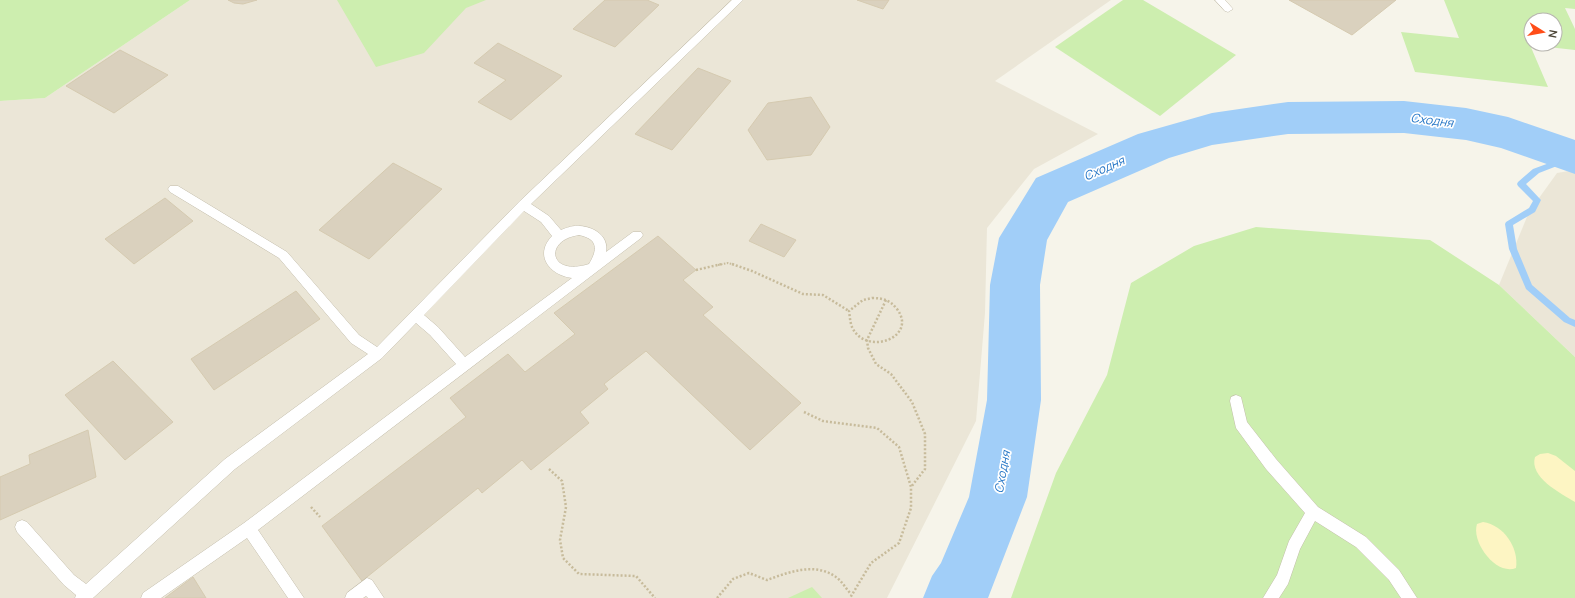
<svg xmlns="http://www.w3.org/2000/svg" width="1575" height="598" viewBox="0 0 1575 598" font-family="Manrope,sans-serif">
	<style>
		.residential { fill: #ebe6d7 }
		.green { fill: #cdeeaf; fill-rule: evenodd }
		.sand { fill: #fdf5c3 }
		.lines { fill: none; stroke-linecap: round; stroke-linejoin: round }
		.stream { fill: #a1cef8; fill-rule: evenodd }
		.river { fill: #a1cef8; fill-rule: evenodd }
		.building { fill: #dad1be; stroke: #d5cab0 }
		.lane-casing { stroke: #c3bdab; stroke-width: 1 }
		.path-far1 { stroke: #c7bb9b; stroke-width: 2; stroke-dasharray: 1.5 1.5; stroke-linecap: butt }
		.path { stroke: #c7bb9b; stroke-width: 2.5; stroke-dasharray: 2 2; stroke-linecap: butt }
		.lane { fill: #fff; fill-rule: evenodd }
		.labels { text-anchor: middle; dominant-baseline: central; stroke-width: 3.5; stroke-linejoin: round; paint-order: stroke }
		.water-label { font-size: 12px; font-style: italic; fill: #2274c5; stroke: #fff }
	</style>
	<rect width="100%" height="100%" fill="#f6f4ea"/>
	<g class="residential">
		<polygon points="190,0 1111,0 995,81 1098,134 1034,169 987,228 985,313 976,421 887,598 0,598 0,101 45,98"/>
		<polygon points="1575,170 1575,357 1499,285 1529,212 1557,173"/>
	</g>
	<g class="green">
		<polygon points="0,0 190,0 45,98 0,101"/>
		<polygon points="337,0 486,0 466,8 424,53 376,67"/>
		<polygon points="1123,0 1143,0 1236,55 1160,116 1055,47"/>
		<path d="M 1444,0 L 1575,0 L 1575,9 L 1565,8 L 1575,29 L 1575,50 L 1530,45 L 1548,87 L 1415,72 L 1401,32 L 1459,38 ZM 1531,20 L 1555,20 L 1555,44 L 1531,44 Z"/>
		<polygon points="1256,227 1430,240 1499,285 1575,357 1575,598 1011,598 1056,473 1107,375 1131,283 1194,246"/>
		<polygon points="812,587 822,598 788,598"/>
	</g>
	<g class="sand">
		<path d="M 1548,453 L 1556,456 L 1575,471 L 1575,502 C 1560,493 1529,477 1535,457 L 1540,454 Z"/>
		<path d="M 1483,522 C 1504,525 1519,548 1516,568 C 1496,576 1471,542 1477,524 Z"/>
	</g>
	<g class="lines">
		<polygon class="stream" points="1571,155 1575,155 1575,159 1539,173 1526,184 1541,200 1535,212 1513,225 1517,249 1532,285 1570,318 1575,320 1575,327 1564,322 1526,289 1509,249 1505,224 1506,222 1529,208 1533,201 1518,186 1517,184 1518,182 1533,169"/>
		<polygon class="river" points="1404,101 1466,108 1508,117 1575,140 1575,174 1501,148 1466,140 1404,133 1288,134 1212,145 1169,158 1068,202 1047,240 1040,285 1041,400 1027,497 988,598 923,598 932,576 941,563 969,497 987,400 990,285 999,238 1036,178 1138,134 1212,113 1288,102"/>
	</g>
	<g class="building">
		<polygon points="228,0 257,0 243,4 234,3"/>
		<polygon points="605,0 647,0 659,5 615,47 573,29"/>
		<polygon points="857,0 889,0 883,9"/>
		<polygon points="1289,0 1396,0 1352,35"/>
		<polygon points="498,43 562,76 511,120 478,102 506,80 474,63"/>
		<polygon points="120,50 168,75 114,113 66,86"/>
		<polygon points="698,68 731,81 672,150 635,134"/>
		<polygon points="811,97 830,127 811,155 767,160 748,130 768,103"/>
		<polygon points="393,163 442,189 369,259 319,230"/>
		<polygon points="165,198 193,221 134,264 105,239"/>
		<polygon points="761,224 796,240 784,257 749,241"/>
		<polygon points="658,236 696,270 683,280 713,307 703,315 801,403 750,450 646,351 604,384 608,389 580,412 589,423 531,470 522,460 482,493 478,488 362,581 322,526 466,417 450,398 508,354 525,372 575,334 554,313"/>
		<polygon points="296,291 320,319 214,390 191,359"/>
		<polygon points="113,361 173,422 125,460 65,395"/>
		<polygon points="88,430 96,477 0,520 0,477 30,464 29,455"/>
		<polygon points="193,577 206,598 165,598"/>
	</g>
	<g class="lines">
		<defs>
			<g id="lane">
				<path d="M 732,0 L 743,0 L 531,204 L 549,216 L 561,230 C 566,228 574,225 580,226 C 594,227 609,236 606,252 L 633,232 L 641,232 L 643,235 L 641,238 L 258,530 L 304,598 L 288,598 L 247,538 L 161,598 L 141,598 L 143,593 L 244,523 L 456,364 L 430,335 L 416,323 L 382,358 L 235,469 L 93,598 L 75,598 L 76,595 L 64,585 L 17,532 L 15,527 L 17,522 L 22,520 L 27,522 L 74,575 L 86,584 L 225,459 L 368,354 L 351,343 L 279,258 L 170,192 L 168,189 L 170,186 L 178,186 L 287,252 L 359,335 L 377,347 L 519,202 ZM 524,211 L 541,222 L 552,236 C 534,255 549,275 572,278 L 465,357 L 438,327 L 424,315 ZM 579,235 C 598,239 598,249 589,264 C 549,277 543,240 579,235 Z"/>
				<polygon points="1215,0 1225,0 1233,9 1228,12 1225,11"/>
				<polygon points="1236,395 1241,397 1247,422 1276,459 1318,507 1366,537 1399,570 1417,598 1401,598 1389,580 1356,547 1315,521 1300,549 1288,584 1279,598 1263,598 1277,575 1289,541 1305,513 1266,469 1236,428 1230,401 1231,397"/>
				<polygon points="367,578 372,580 384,598 368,598 366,596 363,598 345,598 347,593"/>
			</g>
		</defs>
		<use href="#lane" class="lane-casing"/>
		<polyline class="path-far1" points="718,265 728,263 735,265"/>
		<g class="path">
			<polyline points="732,264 752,271 803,294 823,295 849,311"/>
			<polyline points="696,270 722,264"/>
			<path d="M 872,298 C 882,298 890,300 897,309 C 918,337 868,356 853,329 C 850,324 850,317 849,311 L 863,300 Z"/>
			<polyline points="886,300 867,340 868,348 876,364 891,374 912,402 925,434 925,469 911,487"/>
			<polyline points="804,412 823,421 877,428 899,447 911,487 911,508 899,543 871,563 850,598"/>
			<polyline points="549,469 562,481 566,507 560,540 563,558 579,574 636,576 655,598"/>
			<polyline points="311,507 320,517"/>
			<path d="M 717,598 L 733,579 L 749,573 L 767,580 C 789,572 815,562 836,577 C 842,581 846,589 851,594"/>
		</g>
		<use href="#lane" class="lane"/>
	</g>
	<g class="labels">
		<g class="water-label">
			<text transform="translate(1432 120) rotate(7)">Сходня</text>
			<text transform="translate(1104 168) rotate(-24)">Сходня</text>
			<text transform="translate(1002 472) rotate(-80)">Сходня</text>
		</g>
	</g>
	<g transform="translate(1543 32) rotate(101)"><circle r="19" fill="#ffffff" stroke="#b7b5af"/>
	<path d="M0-3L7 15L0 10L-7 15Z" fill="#ff4d18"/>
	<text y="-6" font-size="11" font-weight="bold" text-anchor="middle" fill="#4c4537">N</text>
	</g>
</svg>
